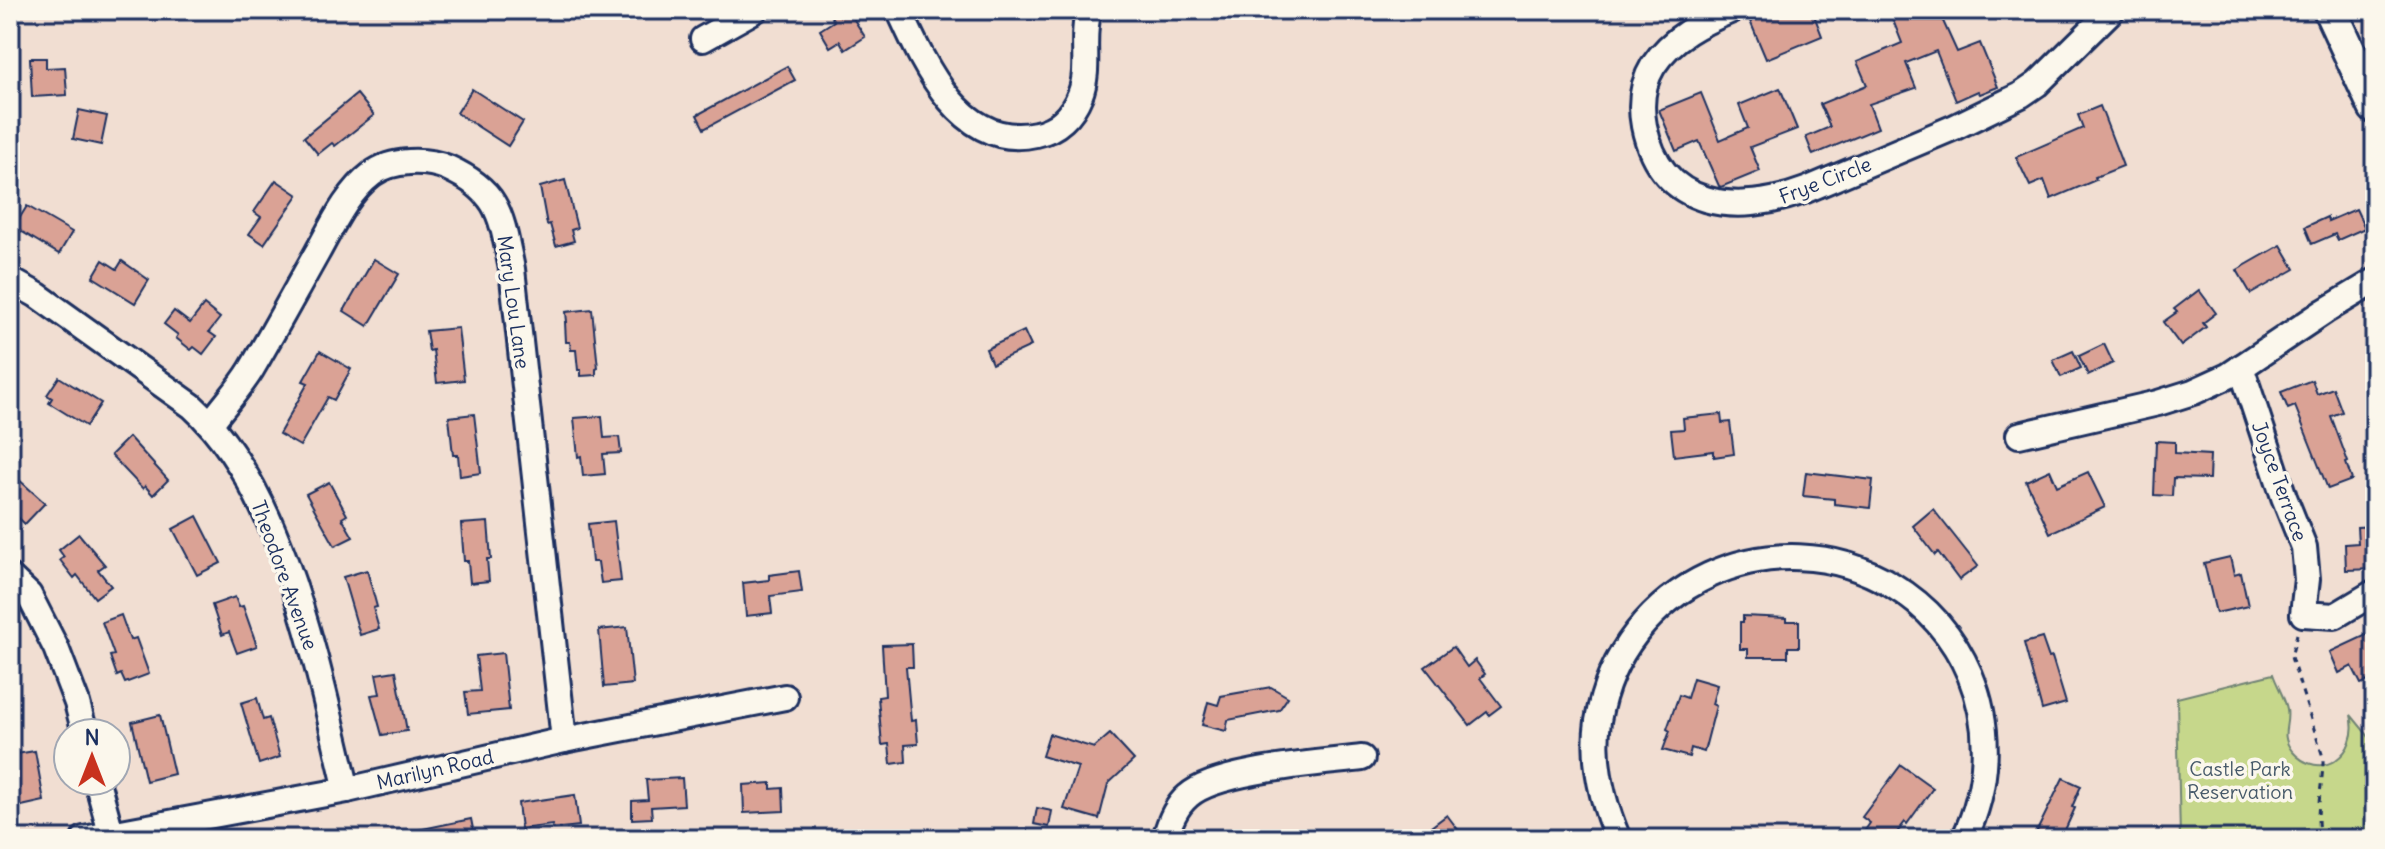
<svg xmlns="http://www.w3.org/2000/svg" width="2385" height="849" viewBox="0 0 2385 849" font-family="Delius,sans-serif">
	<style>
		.green { fill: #c6d78b; stroke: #708374; stroke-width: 2 }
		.building { fill: #daa295; stroke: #1b2f5e; stroke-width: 2 }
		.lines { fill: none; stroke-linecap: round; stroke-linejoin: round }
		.minor-casing { stroke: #1b2f5e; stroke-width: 30 }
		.major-casing { stroke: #1b2f5e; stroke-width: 38 }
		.path { stroke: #1b2f5e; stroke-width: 3; stroke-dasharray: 6 6; stroke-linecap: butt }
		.minor { stroke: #fbf7ec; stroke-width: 24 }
		.major { stroke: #fbf7ec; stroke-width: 32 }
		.labels { text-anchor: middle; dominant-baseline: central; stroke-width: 7; stroke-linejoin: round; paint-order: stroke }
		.street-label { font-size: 20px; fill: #1b2f5e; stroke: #fbf7ec }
		.park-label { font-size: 20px; fill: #465969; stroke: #fbf7ec }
	</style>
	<rect width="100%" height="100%" fill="#f1ded2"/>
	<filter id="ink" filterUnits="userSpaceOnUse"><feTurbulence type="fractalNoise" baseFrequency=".0125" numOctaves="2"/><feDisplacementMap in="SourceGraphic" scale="16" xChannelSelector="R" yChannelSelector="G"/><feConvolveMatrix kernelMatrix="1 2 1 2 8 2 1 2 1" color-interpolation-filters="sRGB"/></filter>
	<g filter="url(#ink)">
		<path class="green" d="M 2273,674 C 2277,686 2285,698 2287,709 C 2290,726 2279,734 2292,751 C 2320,784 2361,754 2351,715 L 2375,744 L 2375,839 L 2180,839 L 2177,698 Z"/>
		<g class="building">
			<polygon points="827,10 848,10 865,37 845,50 840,41 830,47 820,30 834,21"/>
			<polygon points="1777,10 1812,10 1822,36 1766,59 1750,21"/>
			<polygon points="1889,10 1938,10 1957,52 1980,43 1998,87 1980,94 1978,91 1956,101 1936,51 1906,63 1916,88 1869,104 1878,128 1813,155 1806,137 1830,127 1820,104 1867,85 1857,62 1902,43"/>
			<polygon points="30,58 46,58 46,68 65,67 67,95 32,97"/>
			<polygon points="787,66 795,80 704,129 697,115"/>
			<polygon points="1780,88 1797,129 1750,147 1760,171 1721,187 1719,186 1699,141 1676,151 1659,110 1701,93 1720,140 1748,128 1739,105"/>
			<polygon points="472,89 523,122 508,146 457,113"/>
			<polygon points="357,94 374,115 335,146 332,143 318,154 304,137"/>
			<polygon points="2100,106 2123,166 2095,177 2096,180 2051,199 2044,180 2030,186 2016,157 2083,128 2078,115"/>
			<polygon points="79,110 107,116 101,145 73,139"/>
			<polygon points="276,180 298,195 264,244 249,234 261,217 254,212"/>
			<polygon points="565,180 577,228 571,230 574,241 556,246 550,224 547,225 540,187"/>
			<polygon points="27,206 72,232 59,254 14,227"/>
			<polygon points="2356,209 2365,228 2338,240 2335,234 2312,244 2305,227 2327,217 2328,221"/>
			<polygon points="2281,245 2295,269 2251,294 2237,270"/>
			<polygon points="374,259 399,274 368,326 344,311"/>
			<polygon points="103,260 117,269 122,261 149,280 135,303 93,277"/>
			<polygon points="2199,290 2216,313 2203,323 2206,327 2181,346 2163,322 2177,312 2174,309"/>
			<polygon points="204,305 220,318 209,332 216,337 203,354 194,347 191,350 176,338 178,335 164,324 174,311 190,323"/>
			<polygon points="592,309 598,368 596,369 596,375 581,376 581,370 578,370 576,350 571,350 570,342 566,342 565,322 567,322 566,312"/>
			<polygon points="458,328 464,380 437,383 433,350 429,351 426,331"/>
			<polygon points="1024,331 1031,346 992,364 986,349"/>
			<polygon points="2104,344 2113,363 2088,375 2079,356"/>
			<polygon points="320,351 351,369 334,400 328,397 300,446 279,434 308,383 303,381"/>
			<polygon points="2073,351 2081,368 2061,377 2053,360"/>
			<polygon points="59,377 101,403 86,426 49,403 52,398 47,395"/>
			<polygon points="2312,380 2317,394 2333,388 2342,412 2331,416 2348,462 2346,463 2352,480 2328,489 2295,406 2288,409 2281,392"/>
			<polygon points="474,414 481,473 460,476 458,455 453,455 449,417"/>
			<polygon points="1721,414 1722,423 1730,422 1734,454 1714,457 1714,451 1674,456 1671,430 1684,429 1683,418"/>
			<polygon points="602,416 604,438 619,437 621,453 603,454 605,474 583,476 581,456 578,457 574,418"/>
			<polygon points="129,437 168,480 153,495 145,486 143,489 111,455"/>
			<polygon points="2156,441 2175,442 2175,453 2210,455 2209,479 2173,478 2172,496 2154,495"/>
			<polygon points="2050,470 2057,486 2088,472 2105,507 2050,533 2026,481"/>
			<polygon points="1806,472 1873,480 1870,508 1834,504 1834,499 1803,496"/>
			<polygon points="17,478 45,503 25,524 10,510 10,486"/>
			<polygon points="329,482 347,515 342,518 353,537 335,546 306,494"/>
			<polygon points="1933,509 1978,566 1959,580 1938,552 1935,555 1913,526"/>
			<polygon points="197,516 221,563 197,575 173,529"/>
			<polygon points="614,521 621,581 601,583 598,562 592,562 588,524"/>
			<polygon points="488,522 491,559 487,559 489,581 470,583 468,561 464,561 461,524"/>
			<polygon points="2375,526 2375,569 2346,570 2345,544 2358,543 2357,527"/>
			<polygon points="79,534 105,565 98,570 111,586 95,598 77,575 74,578 60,560 64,557 59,550"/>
			<polygon points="2230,557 2234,575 2241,573 2248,606 2216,613 2204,563"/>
			<polygon points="367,570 377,607 373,608 379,629 360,635 343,577"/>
			<polygon points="799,571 802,592 770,596 772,613 746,616 743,583 769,580 769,575"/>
			<polygon points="235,597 239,607 243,606 257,646 237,653 229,632 222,635 212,605"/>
			<polygon points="121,615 130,640 136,638 149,674 125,683 121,674 117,676 110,656 114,655 102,622"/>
			<polygon points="1743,616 1787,618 1787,621 1799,621 1799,647 1788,647 1788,657 1748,657 1748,649 1740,649 1740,622 1743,622"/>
			<polygon points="627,627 633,684 604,687 599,630"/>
			<polygon points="2375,631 2375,678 2361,684 2352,666 2339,673 2330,652"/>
			<polygon points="2042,638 2049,658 2052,657 2066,703 2042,710 2024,643"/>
			<polygon points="912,644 913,667 906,667 911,721 916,720 918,744 905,745 906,762 891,764 889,744 882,745 878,697 885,696 882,645"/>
			<polygon points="1453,647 1467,667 1475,660 1485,674 1480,678 1501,706 1489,715 1487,712 1470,725 1425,667"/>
			<polygon points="503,653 509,710 468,714 465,692 480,691 476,656"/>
			<polygon points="396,671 407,731 382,735 371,695 380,694 376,674"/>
			<polygon points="1693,678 1717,685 1712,704 1716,706 1704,752 1691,748 1689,757 1663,750 1670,731 1667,729 1679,695 1687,698"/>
			<polygon points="1271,687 1288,697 1279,710 1228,720 1226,731 1202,725 1208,702 1218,705 1221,696"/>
			<polygon points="257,698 263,720 269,718 280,757 259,764 241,703"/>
			<polygon points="160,715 174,774 146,781 132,722"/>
			<polygon points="1049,734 1094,748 1110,734 1134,760 1108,784 1099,819 1064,809 1078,767 1042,756"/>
			<polygon points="35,751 44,801 17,807 10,755"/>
			<polygon points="1901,765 1933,788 1907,824 1905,822 1892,839 1859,839 1870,823 1862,817"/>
			<polygon points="682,778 684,805 651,807 652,818 632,819 632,801 648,800 646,780"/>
			<polygon points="2063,778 2081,786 2072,807 2075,808 2061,839 2033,839"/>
			<polygon points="771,783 771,789 783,788 784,811 744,813 743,785"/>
			<polygon points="575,795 579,826 553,829 552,825 521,829 518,803"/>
			<polygon points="1037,808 1052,811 1049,827 1034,824"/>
			<polygon points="1447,815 1465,839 1415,839"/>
			<polygon points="471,819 475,839 408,839 408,832"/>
		</g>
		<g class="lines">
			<defs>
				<g id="minor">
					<path d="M 899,10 C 924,65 962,151 1036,134 C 1057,130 1072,115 1080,95 C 1091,68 1080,37 1089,10"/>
					<path d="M 1732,10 C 1701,23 1672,37 1653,66 C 1642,84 1640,105 1644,126 C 1661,210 1738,216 1806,190 L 1955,127 L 2021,95 L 2037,84 L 2112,10"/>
					<polyline points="703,39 755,10"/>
					<path d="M 10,280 L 37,295 L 192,406 C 285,491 318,671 347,790"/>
					<polyline points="2241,367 2284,497 2304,547 2307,579 2303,614 2335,616 2375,592"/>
					<path d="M 211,423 C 224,405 240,388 251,370 C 274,331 295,292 317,253 C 332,226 347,193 372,174 C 392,159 426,159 448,168 C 501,192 501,217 512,269 L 564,740"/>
					<polyline points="2019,435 2158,403 2193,392 2228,376 2325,311 2375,281"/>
					<polyline points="10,577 29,595 56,648 77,703 85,733"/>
					<polyline points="97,781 111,833"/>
					<polyline points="84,839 347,790 564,740 785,697"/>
					<path d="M 1165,839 C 1169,823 1175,807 1188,796 C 1216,770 1322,763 1362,758"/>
					<path d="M 1618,839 C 1602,801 1592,762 1598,721 C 1620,585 1774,514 1892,585 C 1927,606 1954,637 1970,675 C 1992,728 1989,787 1964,839"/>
				</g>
				<polyline id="major" points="2330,10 2375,107"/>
			</defs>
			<use href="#minor" class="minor-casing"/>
			<use href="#major" class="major-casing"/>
			<path class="path" d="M 2297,634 L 2291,657 L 2323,757 C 2324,782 2313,817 2321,839"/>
			<use href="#minor" class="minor"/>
			<use href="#major" class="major"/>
		</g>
	</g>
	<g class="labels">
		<g class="street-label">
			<text transform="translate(1825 180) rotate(-21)">Frye Circle</text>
			<text transform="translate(514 302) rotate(82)">Mary Lou Lane</text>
			<text transform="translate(2280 481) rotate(70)">Joyce Terrace</text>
			<text transform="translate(285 575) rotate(70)">Theodore Avenue</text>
			<text transform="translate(435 769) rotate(-13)">Marilyn Road</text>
		</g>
		<g class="park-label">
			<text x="2240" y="768">Castle Park<tspan x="2240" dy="23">Reservation</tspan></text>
		</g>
	</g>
	<rect width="2385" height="849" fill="none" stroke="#fbf7ec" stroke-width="40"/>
	<rect x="20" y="20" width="2345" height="809" fill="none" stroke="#1b2f5e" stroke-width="3" filter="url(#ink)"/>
	<g transform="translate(92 757)"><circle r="38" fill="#fbf7ec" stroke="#a1a7b3" stroke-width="2"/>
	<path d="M0-6L14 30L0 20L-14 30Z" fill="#c8321e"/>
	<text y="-12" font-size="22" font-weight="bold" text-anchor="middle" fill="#1b2f5e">N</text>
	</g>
</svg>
